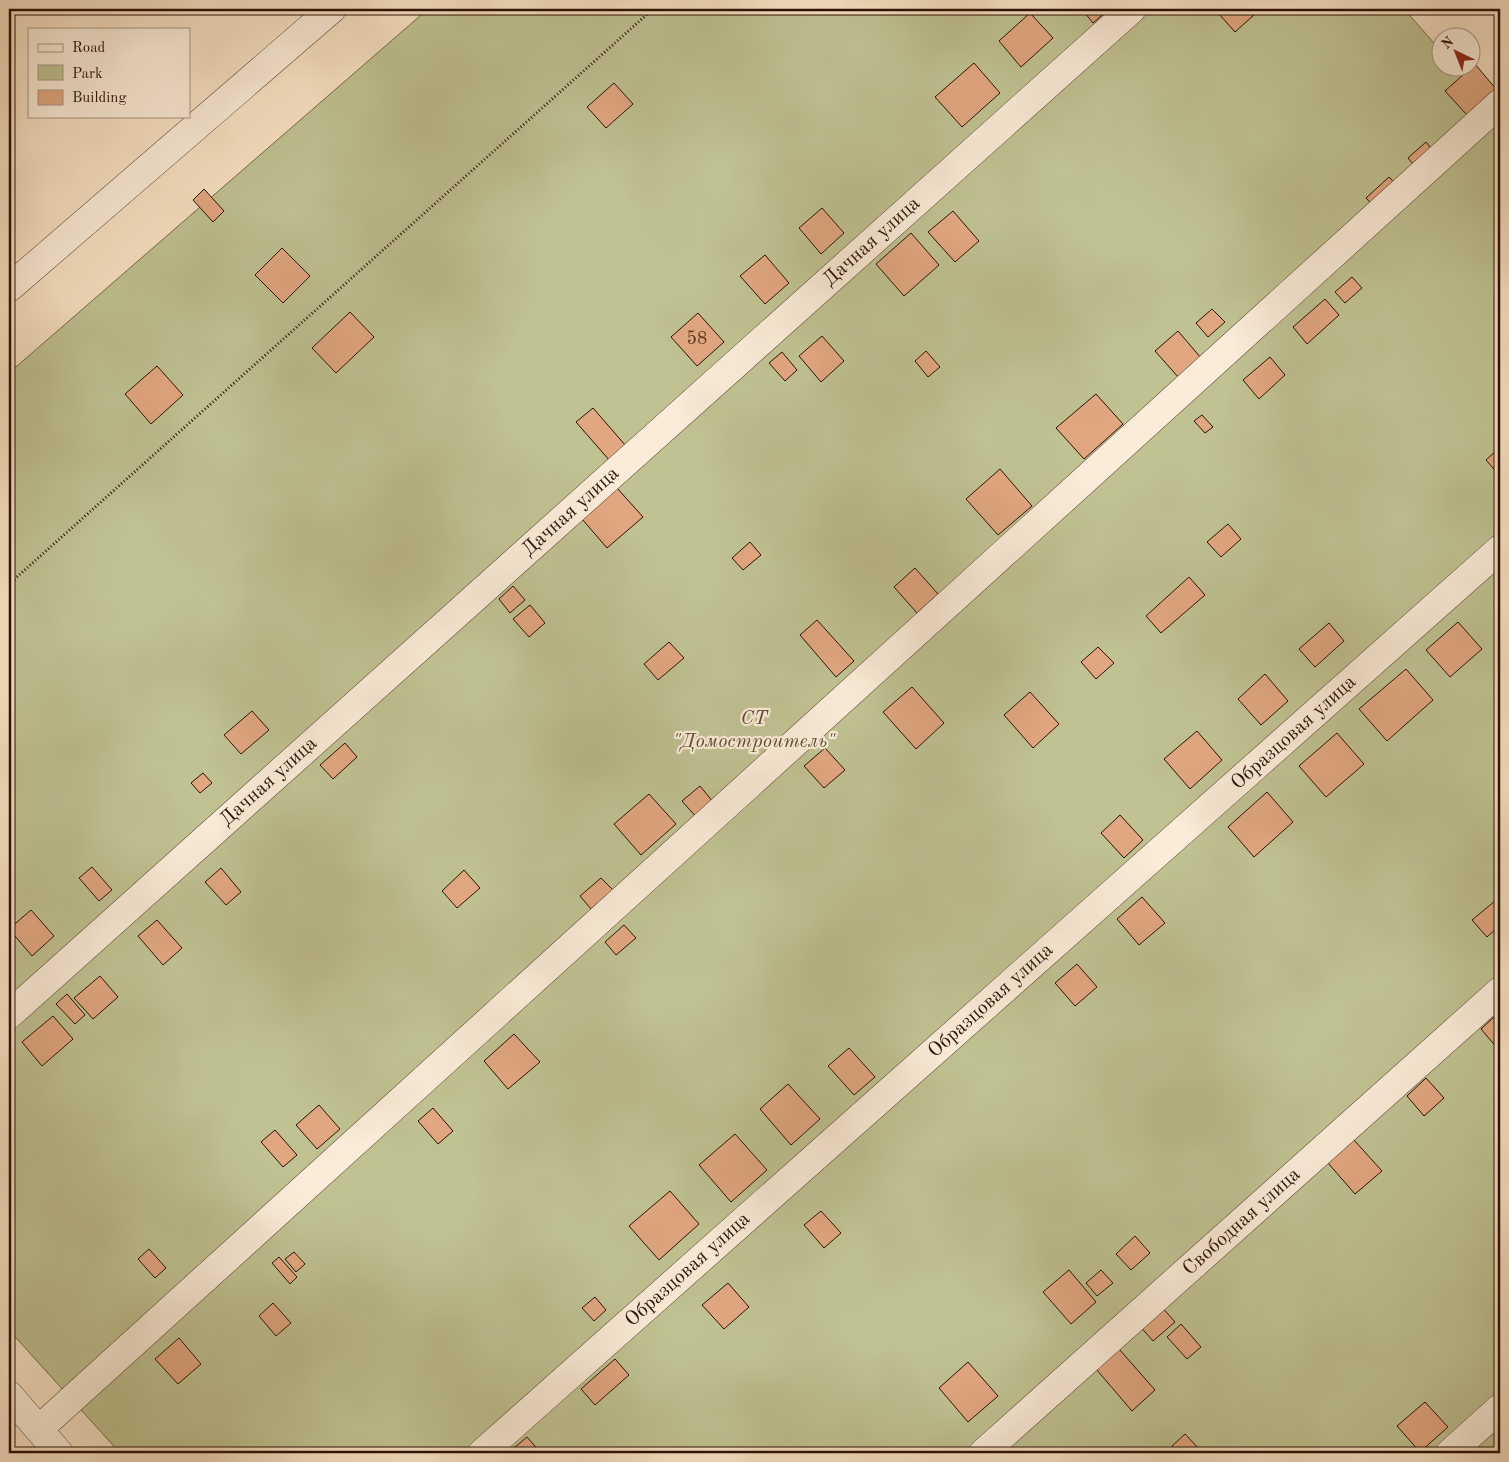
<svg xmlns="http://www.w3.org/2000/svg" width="1509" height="1462" viewBox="0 0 1509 1462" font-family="'Old Standard TT',serif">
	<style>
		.green { fill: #c0c292; stroke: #76694b }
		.building { fill: #e1a781; stroke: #2c1004 }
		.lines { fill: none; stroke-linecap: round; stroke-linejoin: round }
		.minor-casing { stroke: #5f4434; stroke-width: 29 }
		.path { stroke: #2c1004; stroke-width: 3; stroke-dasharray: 1 2.5; stroke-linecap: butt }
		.minor { stroke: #faecd8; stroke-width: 28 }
		.labels { text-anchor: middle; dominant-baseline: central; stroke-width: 4.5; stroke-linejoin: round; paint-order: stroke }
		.number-label { font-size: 18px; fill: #593623 }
		.street-label { font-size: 20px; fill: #2c1004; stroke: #faecd8 }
		.park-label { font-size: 20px; font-style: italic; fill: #604e36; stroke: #faecd8 }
	</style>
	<rect width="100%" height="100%" fill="#f7e1c3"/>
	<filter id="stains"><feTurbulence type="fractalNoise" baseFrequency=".004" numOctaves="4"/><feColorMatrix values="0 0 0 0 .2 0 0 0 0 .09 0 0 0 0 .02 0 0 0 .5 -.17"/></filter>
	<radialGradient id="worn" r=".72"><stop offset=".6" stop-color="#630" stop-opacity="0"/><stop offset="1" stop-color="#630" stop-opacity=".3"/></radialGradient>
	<polygon class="green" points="428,9 1404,9 1441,51 1442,68 1456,68 1500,117 1500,1453 120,1453 9,1330 9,373"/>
	<g class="building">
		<polygon points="1090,9 1109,9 1093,23 1085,13"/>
		<polygon points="1225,9 1250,9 1255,14 1235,32 1219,14"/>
		<polygon points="1030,13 1053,38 1021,67 999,41"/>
		<polygon points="974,63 1000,93 962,127 935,97"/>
		<polygon points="1475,64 1496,89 1467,115 1445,91"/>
		<polygon points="614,83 633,104 606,128 587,107"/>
		<polygon points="1426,142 1435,153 1417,169 1408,158"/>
		<polygon points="1389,177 1401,190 1377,210 1366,198"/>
		<polygon points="204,189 224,211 213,222 193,200"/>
		<polygon points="822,208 844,233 821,254 799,228"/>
		<polygon points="953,211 979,241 955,262 928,232"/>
		<polygon points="911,233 939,265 904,296 876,264"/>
		<polygon points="282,248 310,276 283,303 255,275"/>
		<polygon points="765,255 789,283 765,304 740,276"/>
		<polygon points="1352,277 1362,288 1345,303 1335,292"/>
		<polygon points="1325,299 1339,315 1307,344 1293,327"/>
		<polygon points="1212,309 1225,322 1208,337 1196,323"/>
		<polygon points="350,312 374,337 336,373 312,348"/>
		<polygon points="698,313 724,342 697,366 671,337"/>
		<polygon points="1178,331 1201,358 1179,378 1155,351"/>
		<polygon points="822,336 844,361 821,382 799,356"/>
		<polygon points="926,351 940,367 928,377 915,361"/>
		<polygon points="782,352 797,370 785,381 769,363"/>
		<polygon points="1270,357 1285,375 1259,399 1243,380"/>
		<polygon points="157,366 183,395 151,424 125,394"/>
		<polygon points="1096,394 1123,424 1084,459 1056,428"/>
		<polygon points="593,408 626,446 610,461 576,422"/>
		<polygon points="1202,415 1213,427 1205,433 1194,421"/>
		<polygon points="1500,447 1500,476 1486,460"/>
		<polygon points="1000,469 1032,506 998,535 966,499"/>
		<polygon points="617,488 643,517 607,548 582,519"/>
		<polygon points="1228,524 1241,539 1221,557 1207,542"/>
		<polygon points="750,542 761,555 743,570 732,558"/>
		<polygon points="915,568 938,594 917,613 894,587"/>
		<polygon points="1189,577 1205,595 1161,633 1146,616"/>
		<polygon points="513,586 525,600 510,613 499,599"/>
		<polygon points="530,605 545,623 529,637 513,619"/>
		<polygon points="817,620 854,661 836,677 800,635"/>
		<polygon points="1458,622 1482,649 1450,677 1426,650"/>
		<polygon points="1329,623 1344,641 1315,667 1299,649"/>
		<polygon points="669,642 684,658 658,680 644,664"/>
		<polygon points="1098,647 1114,663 1096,679 1081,662"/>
		<polygon points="1406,669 1433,700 1387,741 1359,709"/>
		<polygon points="1265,674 1288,701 1261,725 1238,699"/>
		<polygon points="912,687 944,723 916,749 883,712"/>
		<polygon points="1030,692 1059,724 1033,748 1004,715"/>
		<polygon points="252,711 269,730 241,754 224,735"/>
		<polygon points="1197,731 1222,760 1190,789 1164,759"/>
		<polygon points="1337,733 1364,764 1326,797 1299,766"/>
		<polygon points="345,743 357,757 333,779 320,765"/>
		<polygon points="825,748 845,770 824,788 804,766"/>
		<polygon points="203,773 212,783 200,793 191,783"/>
		<polygon points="700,786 714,803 697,818 682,801"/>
		<polygon points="1267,792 1293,822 1254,857 1228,827"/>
		<polygon points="649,794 676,824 641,855 614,824"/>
		<polygon points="1120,815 1143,840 1124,858 1101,833"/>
		<polygon points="92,867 112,890 99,901 79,878"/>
		<polygon points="221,868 241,892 226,905 205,882"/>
		<polygon points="464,870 480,888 457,908 442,891"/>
		<polygon points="601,878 613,890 591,909 580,896"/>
		<polygon points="1142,897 1165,923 1139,945 1117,919"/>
		<polygon points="1495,901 1500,907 1500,925 1487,937 1472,920"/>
		<polygon points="31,910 54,936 32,956 9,929"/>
		<polygon points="157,920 182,948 163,965 138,936"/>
		<polygon points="624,925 636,938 616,955 605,942"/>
		<polygon points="1077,964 1097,987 1075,1006 1055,983"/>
		<polygon points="100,976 118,997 93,1019 74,998"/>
		<polygon points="67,994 85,1015 75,1024 56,1004"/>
		<polygon points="53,1016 73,1039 42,1066 22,1042"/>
		<polygon points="1495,1016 1500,1022 1500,1049 1499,1050 1481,1029"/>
		<polygon points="514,1034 540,1062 508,1089 484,1061"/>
		<polygon points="849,1048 875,1077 854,1095 828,1066"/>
		<polygon points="1426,1078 1444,1098 1424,1116 1407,1096"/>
		<polygon points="788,1084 820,1119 791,1145 760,1109"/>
		<polygon points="319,1105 340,1129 317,1149 296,1125"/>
		<polygon points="433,1108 453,1131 438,1144 418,1121"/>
		<polygon points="275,1130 297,1155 283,1167 261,1142"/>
		<polygon points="735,1134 767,1170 731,1202 699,1165"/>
		<polygon points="1354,1140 1382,1171 1355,1194 1328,1163"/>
		<polygon points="670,1191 699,1224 659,1260 629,1226"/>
		<polygon points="821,1211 841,1233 824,1248 804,1225"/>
		<polygon points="1135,1236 1150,1253 1131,1270 1116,1254"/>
		<polygon points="149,1249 166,1268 155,1278 138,1259"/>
		<polygon points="294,1252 305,1264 296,1272 285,1259"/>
		<polygon points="279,1257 297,1277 290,1284 272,1263"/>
		<polygon points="1069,1270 1096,1302 1071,1324 1043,1292"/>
		<polygon points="1101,1270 1113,1283 1097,1296 1086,1283"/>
		<polygon points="728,1283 749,1307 724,1329 702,1305"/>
		<polygon points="595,1297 606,1310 594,1321 582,1308"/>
		<polygon points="273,1303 291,1323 276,1336 259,1316"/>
		<polygon points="1160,1305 1175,1322 1153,1341 1138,1324"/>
		<polygon points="1181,1324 1201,1347 1187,1359 1167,1337"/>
		<polygon points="179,1338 201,1364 178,1384 155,1359"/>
		<polygon points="1119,1349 1155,1390 1132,1411 1096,1369"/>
		<polygon points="615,1359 629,1375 595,1405 581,1389"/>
		<polygon points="968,1362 998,1396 968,1422 939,1388"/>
		<polygon points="1425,1402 1448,1427 1420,1452 1397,1426"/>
		<polygon points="1185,1434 1200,1450 1196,1453 1179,1453 1172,1446"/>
		<polygon points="527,1437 541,1453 508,1453"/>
	</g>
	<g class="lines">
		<defs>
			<g id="minor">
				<polyline points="9,288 332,9"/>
				<polyline points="9,1015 1132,9"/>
				<polyline points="9,1395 59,1453"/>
				<polyline points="39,1429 1500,103"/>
				<polyline points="482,1453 1500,549"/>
				<polyline points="983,1453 1500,991"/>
				<polyline points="1450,1453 1500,1408"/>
			</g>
		</defs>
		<use href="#minor" class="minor-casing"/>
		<polyline class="path" points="9,584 653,9"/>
		<use href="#minor" class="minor"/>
	</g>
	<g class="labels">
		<g class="number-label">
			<text x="697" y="339">58</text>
		</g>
		<g class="street-label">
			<text transform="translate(872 242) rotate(-42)">Дачная улица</text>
			<text transform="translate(571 512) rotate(-42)">Дачная улица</text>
			<text transform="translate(1294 733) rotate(-42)">Образцовая улица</text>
			<text transform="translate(269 782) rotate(-42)">Дачная улица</text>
			<text transform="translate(991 1001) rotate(-42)">Образцовая улица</text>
			<text transform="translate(1242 1222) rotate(-42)">Свободная улица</text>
			<text transform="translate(688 1270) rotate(-42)">Образцовая улица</text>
		</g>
		<g class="park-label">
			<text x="754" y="719">СТ<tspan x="754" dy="23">"Домостроитель"</tspan></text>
		</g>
	</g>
	<rect width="1509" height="1462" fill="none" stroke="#f7e1c3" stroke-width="30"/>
	<rect x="10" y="10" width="1489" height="1442" fill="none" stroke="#2c1004" stroke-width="2.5"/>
	<rect x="15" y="15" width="1479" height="1432" fill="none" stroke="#2c1004"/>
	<rect x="28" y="28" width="162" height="90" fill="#faecd8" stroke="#a89483"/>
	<rect x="38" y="44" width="25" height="8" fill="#faecd8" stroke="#a89483"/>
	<text x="72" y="52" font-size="15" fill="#2c1004">Road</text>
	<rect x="38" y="65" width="25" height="15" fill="#c0c292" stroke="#a89483"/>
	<text x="72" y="78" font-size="15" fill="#2c1004">Park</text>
	<rect x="38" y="90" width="25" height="15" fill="#e1a781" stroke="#a89483"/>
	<text x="72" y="102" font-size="15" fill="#2c1004">Building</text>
	<g transform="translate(1456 52) rotate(317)"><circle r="24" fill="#faecd8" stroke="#a89483"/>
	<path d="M0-4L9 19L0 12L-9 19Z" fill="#8f2418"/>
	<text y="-8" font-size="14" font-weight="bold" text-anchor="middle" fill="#2c1004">N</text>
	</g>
	<rect width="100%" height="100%" filter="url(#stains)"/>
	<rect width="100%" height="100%" fill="url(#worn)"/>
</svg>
